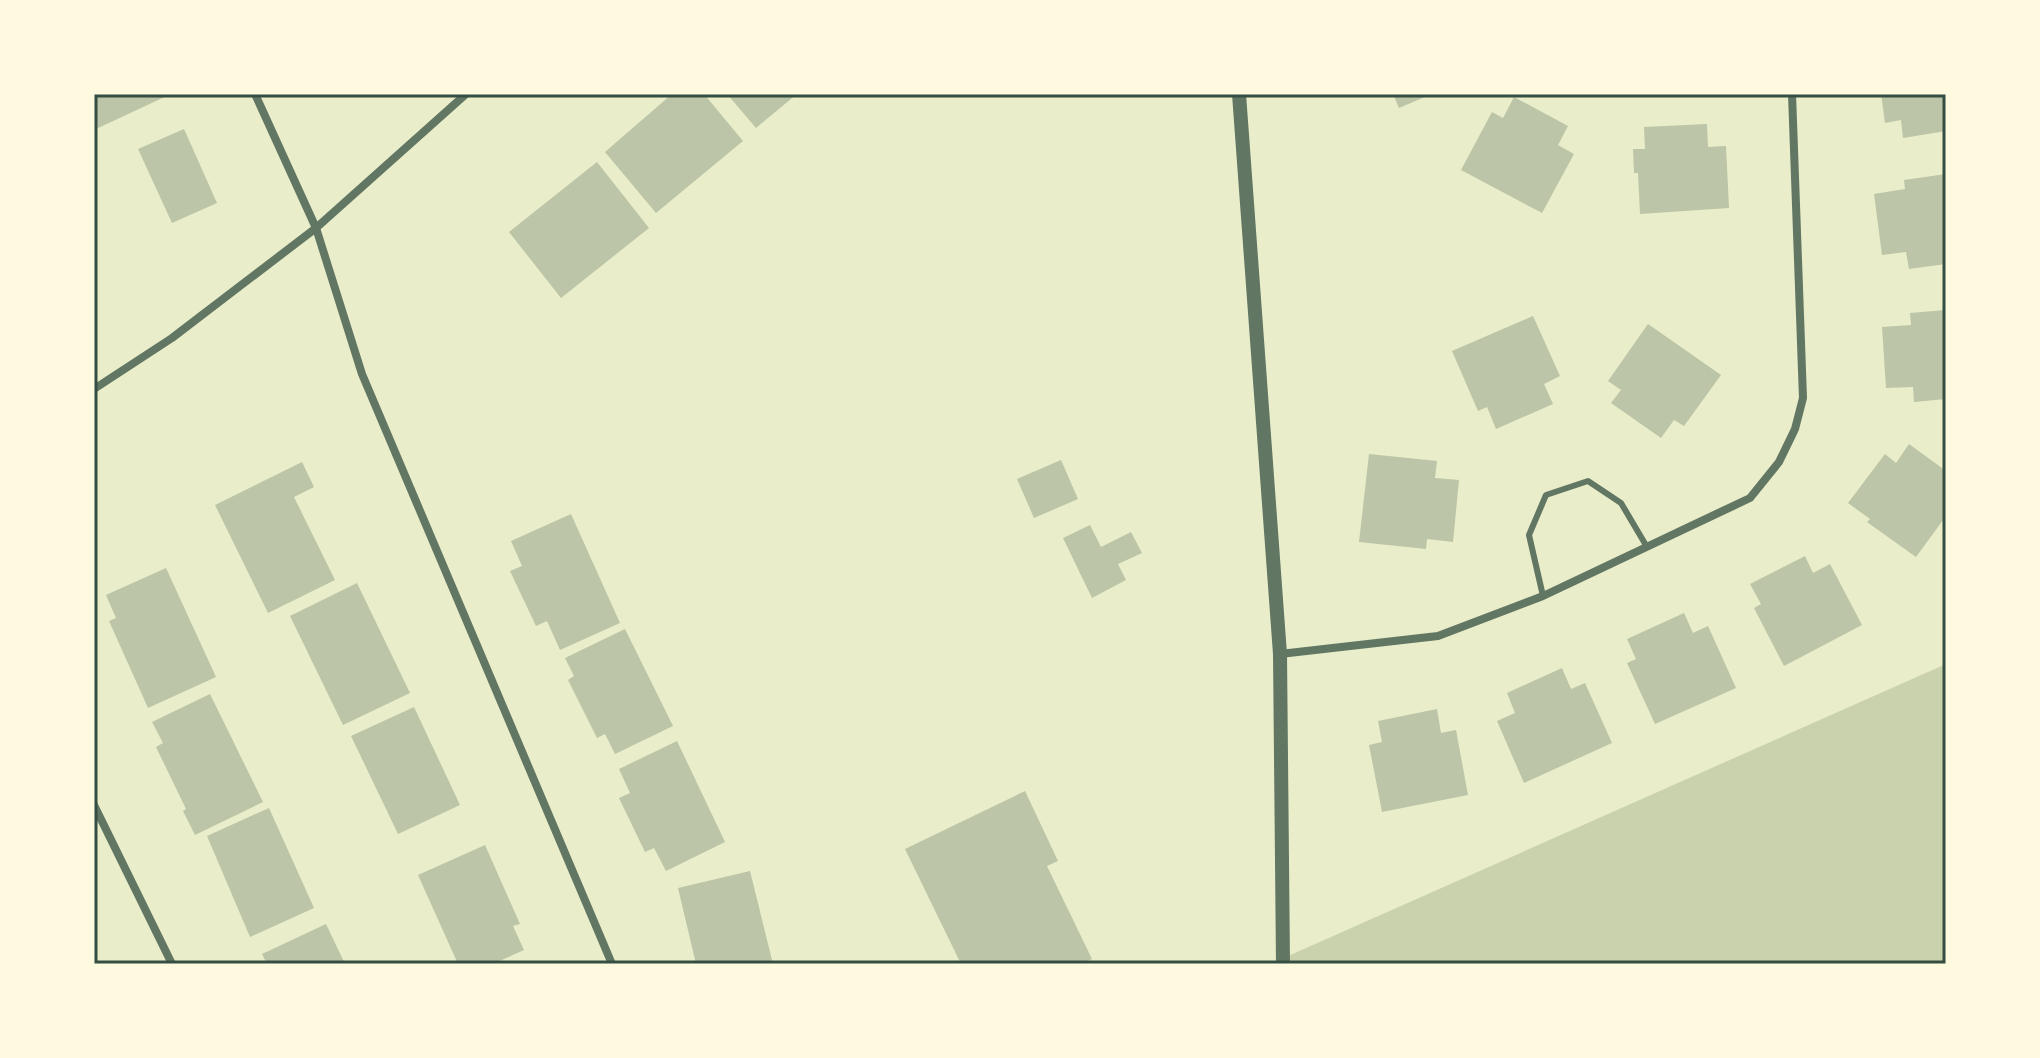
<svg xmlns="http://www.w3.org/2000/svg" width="2040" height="1058" viewBox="0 0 2040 1058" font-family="'Golos Text',sans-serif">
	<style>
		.green { fill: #cad2ad }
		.building { fill: #bcc5a7 }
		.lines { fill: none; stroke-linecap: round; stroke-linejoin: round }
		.service { stroke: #617663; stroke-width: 6 }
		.minor { stroke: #617663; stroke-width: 8 }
		.tertiary { stroke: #617663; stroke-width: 14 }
		.neatline { fill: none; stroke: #344e41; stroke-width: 3 }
	</style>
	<rect width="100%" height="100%" fill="#e9edc9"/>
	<polygon class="green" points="1946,664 1946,964 1270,964"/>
	<g class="building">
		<polygon points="94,94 171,94 96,129"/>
		<polygon points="672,94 704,94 743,141 656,213 605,152"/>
		<polygon points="727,94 797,94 756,128"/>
		<polygon points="1393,94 1432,94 1399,108"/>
		<polygon points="1881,94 1946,94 1946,131 1903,138 1901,120 1885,123"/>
		<polygon points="1514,97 1568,126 1558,145 1574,154 1542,213 1461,170 1492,112 1503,118"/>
		<polygon points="1707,124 1708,147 1726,146 1729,208 1640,214 1638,173 1634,173 1633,149 1645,149 1644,127"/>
		<polygon points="184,129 217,203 172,223 138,149"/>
		<polygon points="597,162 649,228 561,298 509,232"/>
		<polygon points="1946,174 1946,264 1909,269 1906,252 1882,255 1874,194 1905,189 1904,180"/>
		<polygon points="1946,310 1946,399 1914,402 1913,387 1886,388 1882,327 1911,325 1910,313"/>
		<polygon points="1533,316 1560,376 1544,384 1553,404 1496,429 1487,407 1478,411 1452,351"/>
		<polygon points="1648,324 1721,375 1684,426 1674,420 1661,438 1611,403 1621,390 1608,381"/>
		<polygon points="1909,444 1946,471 1946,516 1916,557 1867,522 1870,519 1848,503 1885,454 1896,463"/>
		<polygon points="1369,454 1437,461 1435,478 1459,480 1453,542 1427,539 1426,549 1359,542"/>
		<polygon points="1061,460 1078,499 1034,518 1017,479"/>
		<polygon points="302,462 314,487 294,497 335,580 268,613 215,505"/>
		<polygon points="571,514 620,623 560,650 547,621 536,626 510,571 522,566 511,541"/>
		<polygon points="1090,525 1101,547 1131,532 1142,553 1118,564 1126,580 1092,598 1063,538"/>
		<polygon points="1805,556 1813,573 1830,564 1862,625 1784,666 1754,608 1761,604 1750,584"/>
		<polygon points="166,568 216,677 148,708 109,621 116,618 106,595"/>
		<polygon points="357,583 410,693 343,725 290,616"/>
		<polygon points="1684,613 1693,633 1708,626 1736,688 1655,724 1627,663 1636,659 1627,639"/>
		<polygon points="625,629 673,726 615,754 605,734 597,738 568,680 574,676 565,658"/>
		<polygon points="1562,668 1571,689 1585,683 1612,743 1524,783 1497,721 1515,713 1507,693"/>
		<polygon points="210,694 263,802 195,835 183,811 186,809 156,747 163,743 152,722"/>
		<polygon points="414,707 460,805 398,834 351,736"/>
		<polygon points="1437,709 1441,733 1456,730 1468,795 1382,812 1369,745 1382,742 1378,721"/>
		<polygon points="677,741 725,842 666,871 654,848 645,852 619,798 630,793 619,769"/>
		<polygon points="1025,791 1058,861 1047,866 1092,959 1081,964 961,964 905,849"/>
		<polygon points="269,808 314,908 250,937 207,836"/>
		<polygon points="485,845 520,924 513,926 524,950 493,964 458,964 418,875"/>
		<polygon points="750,871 773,964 696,964 678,888"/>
		<polygon points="326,924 345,964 267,964 262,954"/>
	</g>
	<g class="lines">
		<polyline class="service" points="1543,596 1529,535 1546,495 1588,481 1621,503 1647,547"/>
		<g class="minor">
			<polyline points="255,94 316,228 362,374 612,964"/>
			<polyline points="94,389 172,338 316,228 466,94"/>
			<polyline points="1280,654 1438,636 1543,596 1750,498 1779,462 1795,429 1803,398 1792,94"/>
			<polyline points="94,805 172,964"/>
		</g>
		<polyline class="tertiary" points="1239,94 1280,654 1283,964"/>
	</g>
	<rect width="2040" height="1058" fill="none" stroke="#fefae0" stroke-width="192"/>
	<rect x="96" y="96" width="1848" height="866" class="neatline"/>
</svg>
